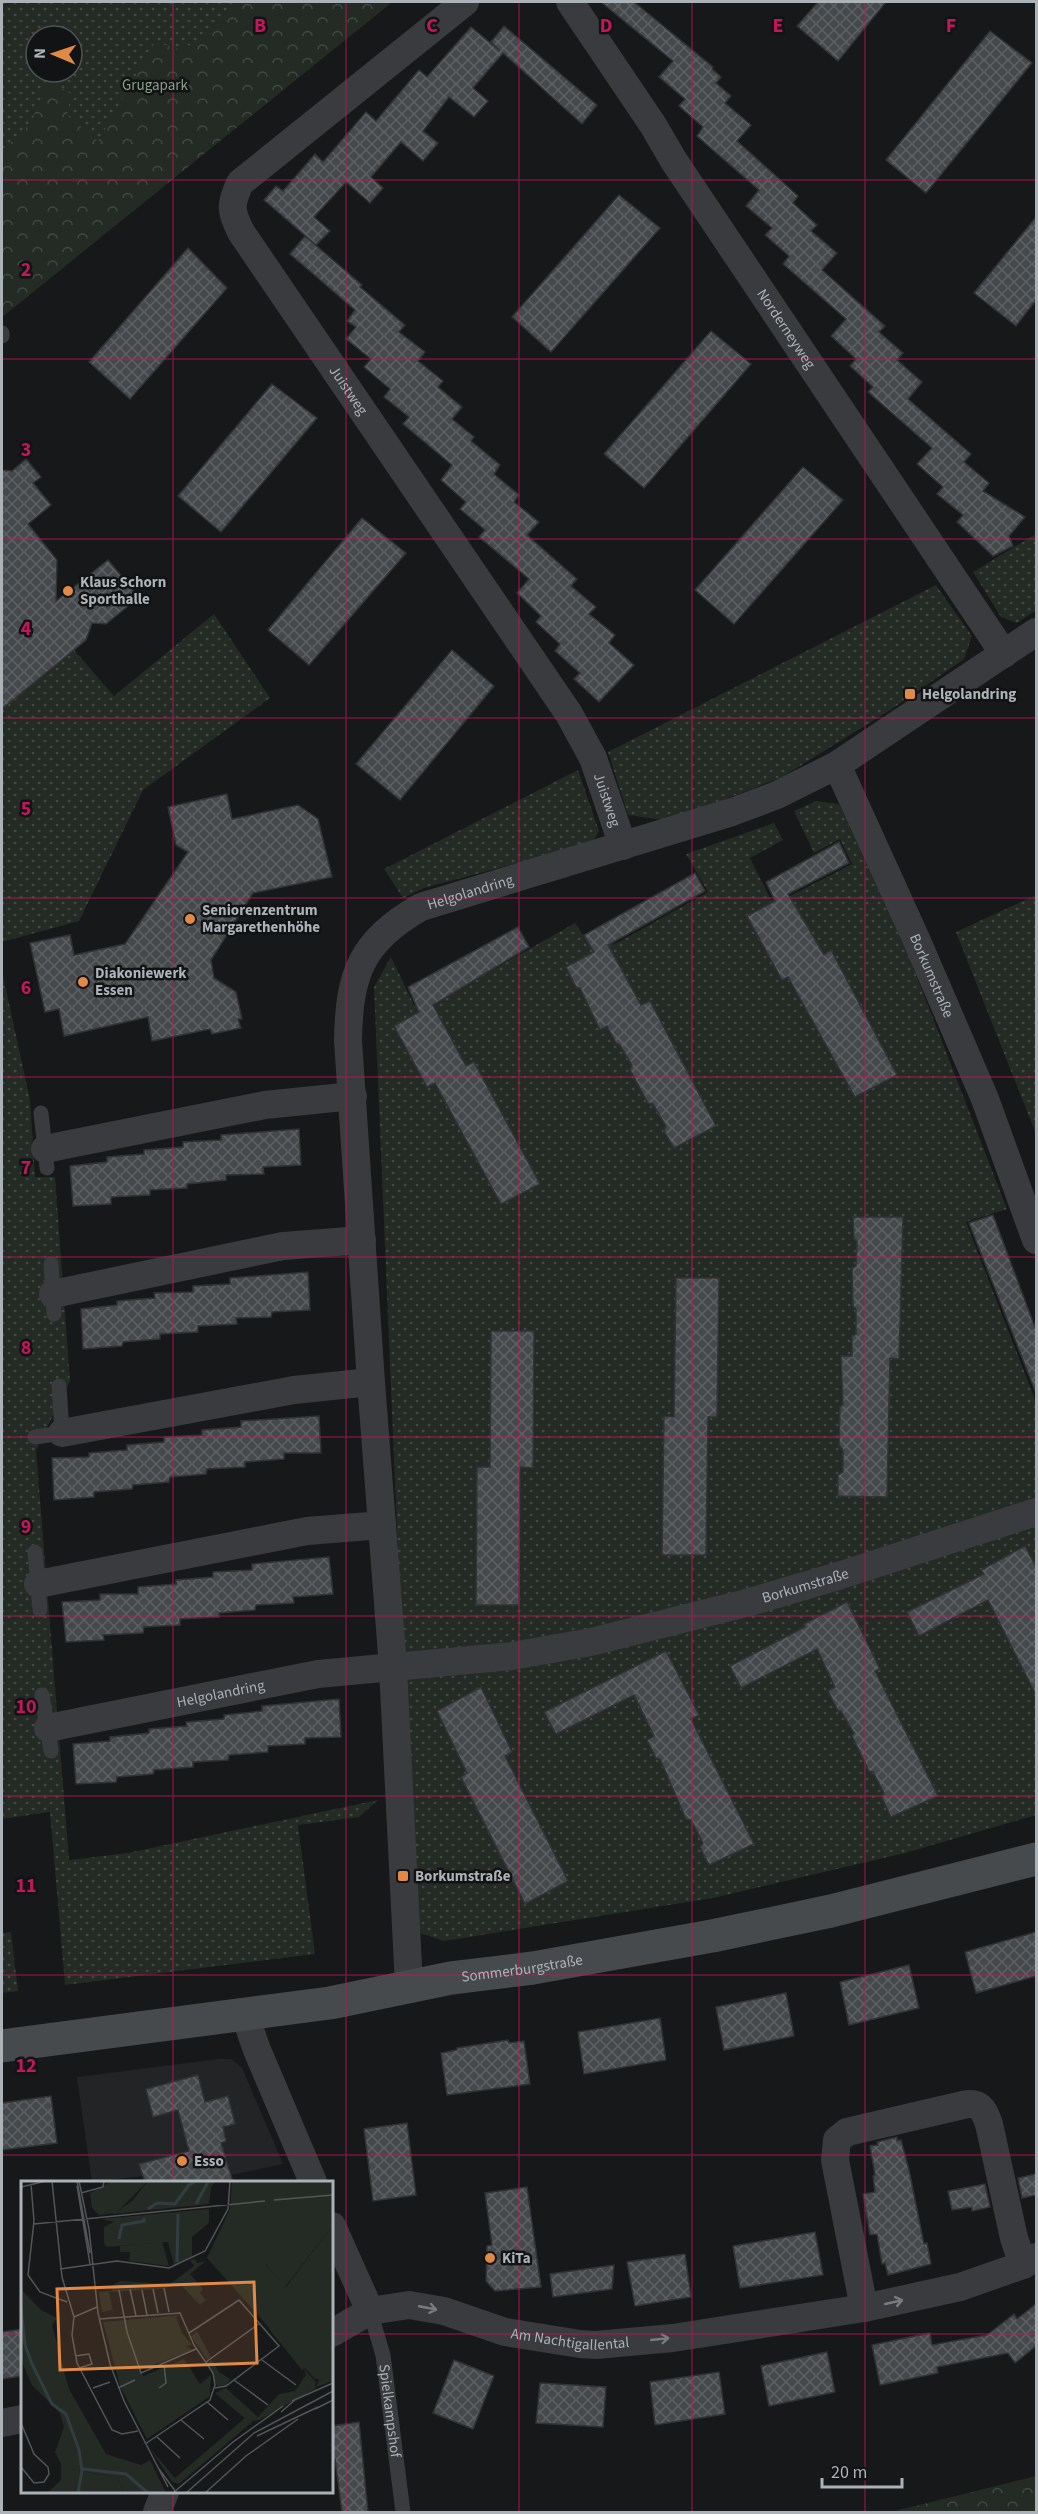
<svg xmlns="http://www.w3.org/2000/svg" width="1038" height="2514" viewBox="0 0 1038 2514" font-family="'Source Sans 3',sans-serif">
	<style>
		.built { fill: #232426 }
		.green { fill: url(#green-dots); fill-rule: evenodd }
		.forest { fill: url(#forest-crowns) }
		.building { fill: url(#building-cross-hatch); stroke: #313235; stroke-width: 1.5 }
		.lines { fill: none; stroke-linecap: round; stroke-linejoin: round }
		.lane { stroke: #393b3e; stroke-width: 15 }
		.street { stroke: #393b3e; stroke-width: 28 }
		.secondary { stroke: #474a4d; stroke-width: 33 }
		.oneway { stroke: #787c81 }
		.grid { fill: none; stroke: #c2185b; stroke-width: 1.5; stroke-opacity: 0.55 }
		.poi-dot { fill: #e18947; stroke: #121314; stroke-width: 2 }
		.labels { text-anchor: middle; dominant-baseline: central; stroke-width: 5; stroke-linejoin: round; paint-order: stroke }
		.park-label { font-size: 15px; fill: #89a183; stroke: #121314 }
		.street-label { font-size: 15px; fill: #abb2b8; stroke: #121314 }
		.poi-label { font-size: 15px; font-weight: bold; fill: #abb2b8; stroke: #121314; text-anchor: start }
		.inset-river { fill: none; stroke: #313d41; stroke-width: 3 }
		.inset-road { fill: none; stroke: #525659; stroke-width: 1.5 }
		.view { fill: #e18947; fill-opacity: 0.15; stroke: #e18947; stroke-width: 3 }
		.inset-edge { fill: none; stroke: #abb2b8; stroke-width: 3 }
		.grid-label { font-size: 20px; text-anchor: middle; font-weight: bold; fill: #c2185b; stroke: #121314; stroke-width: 5; stroke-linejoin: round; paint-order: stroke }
	</style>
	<defs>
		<pattern id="green-dots" width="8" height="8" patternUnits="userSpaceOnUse" patternTransform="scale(1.5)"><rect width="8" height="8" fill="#242b24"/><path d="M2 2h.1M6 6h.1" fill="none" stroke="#414742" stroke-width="1.8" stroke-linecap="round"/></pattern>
		<pattern id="forest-crowns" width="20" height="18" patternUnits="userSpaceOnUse" patternTransform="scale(1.5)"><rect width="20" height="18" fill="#242b24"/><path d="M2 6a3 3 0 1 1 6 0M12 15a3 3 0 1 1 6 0" fill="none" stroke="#414742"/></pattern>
		<pattern id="building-cross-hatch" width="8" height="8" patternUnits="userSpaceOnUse" patternTransform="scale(1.5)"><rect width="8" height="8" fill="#46494c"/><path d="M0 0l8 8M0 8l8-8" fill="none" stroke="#5e6164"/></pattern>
	</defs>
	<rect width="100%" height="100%" fill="#171819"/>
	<polygon class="built" points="219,2059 231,2059 242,2068 283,2164 198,2182 144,2182 143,2176 92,2182 77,2077"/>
	<g class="green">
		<path d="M 2,2 L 392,2 L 2,317 ZM 36,36 L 72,36 L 72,72 L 36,72 Z"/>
		<polygon points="1036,534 1036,610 1017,623 1001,617 973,572"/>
		<polygon points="936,585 972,636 964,659 892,709 782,777 670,821 628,815 608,752"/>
		<polygon points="214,614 270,698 143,790 79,921 2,942 2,709 74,650 114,696"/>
		<polygon points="578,770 599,831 592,843 424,888 403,898 384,869"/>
		<polygon points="816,801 839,804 910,959 1007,1209 966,1222 1036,1402 1036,1815 905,1853 713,1898 444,1941 414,1931 374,987 391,957 414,1005 436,1002 575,923 593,949 617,943 708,892 686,854 774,823 783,840 750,858 771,900 792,895 852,864 840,839 814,853 794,811"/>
		<polygon points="1036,895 1036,1134 956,932"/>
		<polygon points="2,971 30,1100 35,1177 55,1177 70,1381 36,1450 69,1860 128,1853 378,1800 359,1817 298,1825 315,1954 65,1985 50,1812 2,1819"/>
		<polygon points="11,1932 18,1991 2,1993 2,1933"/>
	</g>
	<g class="forest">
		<polygon points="233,2 392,2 2,317 2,151 30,124 49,80 71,94 67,115 98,141 155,42 178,49 202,41"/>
		<polygon points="1036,2476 1036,2512 891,2512"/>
	</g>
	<g class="building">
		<polygon points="601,2 634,2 713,67 712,69 721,77 716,83 731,96 725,103 751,125 737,141 798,196 793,203 817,225 811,231 837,253 822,270 885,326 879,332 903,353 897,360 922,382 908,399 971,454 964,462 989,483 983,491 1025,517 1009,536 1013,546 993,556 957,522 963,515 937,494 943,487 917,464 932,448 868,392 873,387 850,366 856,359 831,336 846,319 783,264 789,256 765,235 772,228 746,206 759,190 697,136 703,127 679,106 685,99 659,77 673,61"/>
		<polygon points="818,2 886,2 838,61 797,26"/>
		<polygon points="504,26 597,105 582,124 503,53 473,88 488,101 474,117 449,97 423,131 438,143 423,161 401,142 371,177 383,188 370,203 346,182 314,217 330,231 316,245 264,200 276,186 283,191 315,154 323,162 366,112 376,121 419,70 427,77 471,27 500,51 491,42"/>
		<polygon points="990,31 1032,63 926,193 886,160"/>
		<polygon points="619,195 660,228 551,352 512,317"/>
		<polygon points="1036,217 1036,300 1016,326 974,293"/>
		<polygon points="305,236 362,285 360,287 405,325 399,332 425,352 418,361 443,381 438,387 462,407 452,419 474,437 471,441 500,465 494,474 519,495 514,502 539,522 527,535 577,579 571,586 596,607 589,614 615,635 609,643 634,665 599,702 574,679 580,673 555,651 560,644 536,622 541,616 517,593 529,579 479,537 485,530 460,509 466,502 441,480 452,465 403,424 409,417 384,397 390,389 364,367 371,359 346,339 356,327 347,321 355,310 290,254"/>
		<polygon points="188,248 227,288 130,399 89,362"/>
		<polygon points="711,331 751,364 644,488 604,454"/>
		<polygon points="272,384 317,418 221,532 178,496"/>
		<polygon points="26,459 41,477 33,483 51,505 28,524 57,560 56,601 108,560 139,597 106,624 92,623 86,640 2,709 2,470 12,471"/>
		<polygon points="803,467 843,500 734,624 695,590"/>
		<polygon points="362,518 406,553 309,665 268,630"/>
		<polygon points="452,650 494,686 400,800 356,764"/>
		<polygon points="227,794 232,819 298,805 318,819 332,877 253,893 211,960 214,978 236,992 242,1019 238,1019 241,1028 212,1034 210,1029 152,1041 148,1017 64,1036 59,1009 45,1012 30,943 70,935 74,955 125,944 188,852 176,845 168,807"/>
		<polygon points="839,842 849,863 788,894 824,955 831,950 897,1075 855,1097 788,977 782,980 747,916 775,901 766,882"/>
		<polygon points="695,873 705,891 608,945 641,1005 650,1001 716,1126 674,1148 664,1131 666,1126 653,1104 648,1103 630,1070 632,1065 620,1045 616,1043 607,1026 600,1030 580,988 576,987 566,967 594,952 584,935"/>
		<polygon points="518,927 529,947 433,1005 466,1066 474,1062 540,1184 501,1204 435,1083 427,1087 394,1026 419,1012 408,987"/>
		<polygon points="299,1129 301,1165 263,1167 264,1174 226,1175 226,1180 187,1184 187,1188 150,1190 150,1195 111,1197 111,1204 73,1206 70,1166 107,1162 107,1157 144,1154 144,1150 183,1147 183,1142 221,1140 221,1135"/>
		<polygon points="993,1215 1036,1330 1036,1393 969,1223"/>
		<polygon points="853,1217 903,1217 899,1359 890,1358 887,1497 838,1496 838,1475 843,1472 843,1450 839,1445 840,1407 843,1405 841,1356 852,1356 852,1336 856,1334 856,1309 853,1306 852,1268 856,1266 857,1241 854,1238"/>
		<polygon points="308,1272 310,1310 272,1312 271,1317 236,1318 237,1324 198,1326 198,1332 160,1334 160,1339 123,1342 122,1346 83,1349 81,1309 117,1305 117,1301 155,1298 154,1293 193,1292 193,1286 230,1284 230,1278"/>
		<polygon points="676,1278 719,1278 717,1417 708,1417 706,1555 662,1555 664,1416 674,1417"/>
		<polygon points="491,1331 534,1331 533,1468 520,1467 519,1605 476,1605 477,1467 490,1467"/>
		<polygon points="319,1416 321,1453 284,1453 284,1459 245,1462 245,1467 207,1469 206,1474 170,1477 169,1482 133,1485 132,1489 94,1492 94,1497 54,1500 52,1458 89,1457 89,1453 127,1450 127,1445 164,1442 164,1437 202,1435 202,1430 241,1427 241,1421"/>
		<polygon points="1025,1546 1036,1567 1036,1695 988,1600 919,1636 907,1612 984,1574 981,1570"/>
		<polygon points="329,1557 333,1594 293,1597 294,1603 256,1605 255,1610 219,1613 219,1617 180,1619 180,1625 144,1627 143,1633 103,1635 104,1640 66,1642 62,1602 100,1600 100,1594 138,1594 138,1587 176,1584 176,1580 213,1577 213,1572 252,1570 252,1564"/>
		<polygon points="847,1602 880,1669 875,1671 938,1796 891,1817 882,1798 884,1793 873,1772 869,1771 852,1736 854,1733 841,1711 838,1711 828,1691 835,1687 817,1649 741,1688 730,1666 805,1627 804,1624"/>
		<polygon points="666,1651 699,1715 691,1719 754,1844 709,1865 700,1847 703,1843 691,1820 686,1819 660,1759 656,1758 647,1740 654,1736 634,1695 556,1734 544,1712"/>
		<polygon points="481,1687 512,1752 505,1756 568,1881 525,1904 461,1777 467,1773 437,1711"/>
		<polygon points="339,1699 341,1737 305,1738 305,1744 268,1746 268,1752 229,1755 228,1760 193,1762 193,1767 154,1770 153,1774 117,1777 116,1782 76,1784 73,1744 110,1741 110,1737 149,1733 149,1729 187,1726 186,1722 224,1719 224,1715 262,1711 262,1706"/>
		<polygon points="1036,1932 1036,1976 976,1993 965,1952"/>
		<polygon points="909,1965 919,2008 849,2025 840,1982"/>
		<polygon points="786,1993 794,2036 724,2050 716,2007"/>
		<polygon points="660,2018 666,2060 584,2074 578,2032"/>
		<polygon points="508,2040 509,2043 524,2041 530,2084 447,2095 441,2053 457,2050 457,2048"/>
		<polygon points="198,2075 205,2102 228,2096 235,2124 223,2127 226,2141 221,2143 233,2182 145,2182 139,2164 189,2151 178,2110 153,2117 146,2089"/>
		<polygon points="51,2096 57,2143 2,2150 2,2103"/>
		<polygon points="407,2123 416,2195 373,2201 364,2129"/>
		<polygon points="897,2137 897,2141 901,2140 909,2170 924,2244 927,2243 931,2264 888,2275 885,2263 882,2264 877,2234 870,2235 863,2194 875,2192 873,2176 875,2175 870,2146 878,2145 877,2142"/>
		<polygon points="1036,2174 1036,2195 1022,2198 1018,2178"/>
		<polygon points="985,2184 990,2207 972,2211 972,2207 952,2210 948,2191"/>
		<polygon points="527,2187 541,2287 495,2291 486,2281 487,2246 492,2245 485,2193"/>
		<polygon points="815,2232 823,2275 740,2288 733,2246"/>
		<polygon points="685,2254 691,2297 635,2306 627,2262"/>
		<polygon points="614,2265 612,2289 553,2297 550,2274"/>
		<polygon points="1036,2304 1036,2346 1015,2363 1008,2353 937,2367 938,2373 880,2385 872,2345 930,2333 932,2345 987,2335 1014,2314 1017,2319"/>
		<polygon points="22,2329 22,2376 2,2379 2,2332"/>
		<polygon points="827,2352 835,2392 769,2406 761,2366"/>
		<polygon points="454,2360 494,2376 473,2429 433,2413"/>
		<polygon points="719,2372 725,2414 655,2425 650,2382"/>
		<polygon points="540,2383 606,2387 603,2427 536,2423"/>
		<polygon points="359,2422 368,2512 342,2512 335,2459 332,2459 332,2426"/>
	</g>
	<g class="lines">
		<g class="lane">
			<polyline points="2,336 2,333"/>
			<polyline points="41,1113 47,1168"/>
			<polyline points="51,1264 54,1314"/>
			<polyline points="35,1437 62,1433 59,1386"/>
			<polyline points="35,1552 40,1610"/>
			<polyline points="42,1695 51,1751"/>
			<path id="s1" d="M 370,2311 L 383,2355 L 403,2512"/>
		</g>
		<g class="street">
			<path id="s2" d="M 465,2 L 240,183 C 230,205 230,210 241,232 L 569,714 L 593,758 L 623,846"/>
			<path id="s3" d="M 570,2 L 653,125 L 674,161 L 1004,654"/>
			<path id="s4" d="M 837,765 L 917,941 L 985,1099 L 1036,1240"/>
			<polyline points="45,1149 265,1105 353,1096"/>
			<polyline points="53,1294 283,1246 362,1240"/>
			<polyline points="62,1433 294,1390 371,1382"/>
			<polyline points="38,1584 307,1531 382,1525"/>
			<path id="s5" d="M 48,1728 L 318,1674 L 512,1656 L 591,1642 L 746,1603 L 838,1576 L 1036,1512"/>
			<path id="s6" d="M 409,1986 L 393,1668 L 371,1382 L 348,1041 C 349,974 361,941 421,907 L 732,812 L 777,795 L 837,765 L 1036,632"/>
			<polyline points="249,2012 250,2030 257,2050 313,2182"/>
			<polyline points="332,2226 370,2311"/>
			<path d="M 864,2308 L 835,2160 L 837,2140 L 847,2132 L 963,2105 C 979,2101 984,2109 989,2124 L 1014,2238 L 1023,2265"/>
			<path id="s7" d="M 332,2333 L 370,2311 L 409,2305 L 444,2311 L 505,2332 L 580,2344 L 596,2345 L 673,2338 L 864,2308 L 960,2287 L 1023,2265 L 1036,2257"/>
			<polyline points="2,2423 22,2419"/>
			<polyline points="157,2512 165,2492"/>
		</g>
		<path class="secondary" id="s8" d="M 2,2046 L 330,2003 L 451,1978 L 533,1968 L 712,1936 L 831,1911 L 1036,1859"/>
	</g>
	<defs><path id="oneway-shaft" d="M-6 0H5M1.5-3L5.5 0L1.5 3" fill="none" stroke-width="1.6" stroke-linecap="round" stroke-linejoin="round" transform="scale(1.5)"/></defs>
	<g class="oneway">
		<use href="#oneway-shaft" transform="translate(894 2302) rotate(-13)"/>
		<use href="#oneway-shaft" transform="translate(428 2308) rotate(11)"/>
		<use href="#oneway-shaft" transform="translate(660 2339) rotate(-6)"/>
	</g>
	<path class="grid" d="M 173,2 L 173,2182M 346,2 L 346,2512M 519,2 L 519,2512M 692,2 L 692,2512M 865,2 L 865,2512M 2,180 L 1036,180M 2,359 L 1036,359M 2,539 L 1036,539M 2,718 L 1036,718M 2,898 L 1036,898M 2,1077 L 1036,1077M 2,1257 L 1036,1257M 2,1437 L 1036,1437M 2,1616 L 1036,1616M 2,1796 L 1036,1796M 2,1975 L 1036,1975M 2,2155 L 1036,2155M 2,2334 L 22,2334M 332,2334 L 1036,2334M 173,2492 L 173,2512"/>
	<g class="poi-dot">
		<circle cx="68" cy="591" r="6"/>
		<rect x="904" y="688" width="12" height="12" rx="3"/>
		<circle cx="190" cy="919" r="6"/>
		<circle cx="83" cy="982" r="6"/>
		<rect x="397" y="1870" width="12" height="12" rx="3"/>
		<circle cx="182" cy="2161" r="6"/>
		<circle cx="490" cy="2258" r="6"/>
	</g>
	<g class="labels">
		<g class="park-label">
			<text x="155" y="85">Grugapark</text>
		</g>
		<g class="street-label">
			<text stroke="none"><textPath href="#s3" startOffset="392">Norderneyweg</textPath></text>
			<text stroke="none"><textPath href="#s2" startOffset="532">Juistweg</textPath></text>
			<text stroke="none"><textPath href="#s2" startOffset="1018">Juistweg</textPath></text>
			<text stroke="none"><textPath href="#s6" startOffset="1161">Helgolandring</textPath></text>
			<text stroke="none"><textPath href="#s4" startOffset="231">Borkumstraße</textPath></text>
			<text stroke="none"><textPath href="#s5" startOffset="772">Borkumstraße</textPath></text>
			<text stroke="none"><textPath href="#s5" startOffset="176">Helgolandring</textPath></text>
			<text stroke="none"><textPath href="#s8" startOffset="526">Sommerburgstraße</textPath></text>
			<text stroke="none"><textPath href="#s7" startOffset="249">Am Nachtigallental</textPath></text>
			<text stroke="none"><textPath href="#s1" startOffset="102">Spielkampshof</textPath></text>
		</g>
		<g class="poi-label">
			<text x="80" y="582">Klaus Schorn<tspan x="80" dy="17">Sporthalle</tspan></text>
			<text x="922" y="694">Helgolandring</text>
			<text x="202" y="910">Seniorenzentrum<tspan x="202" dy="17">Margarethenhöhe</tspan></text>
			<text x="95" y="973">Diakoniewerk<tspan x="95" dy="17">Essen</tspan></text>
			<text x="415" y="1876">Borkumstraße</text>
			<text x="194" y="2161">Esso</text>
			<text x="502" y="2258">KiTa</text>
		</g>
	</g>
	<g transform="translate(21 2181)">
		<rect width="312" height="312" fill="#171819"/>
		<path d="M 91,0 L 127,0 L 95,32 L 78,34 L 71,27 L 69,12 ZM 211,0 L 312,0 L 312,16 L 297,20 L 244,83 L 265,106 L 312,44 L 312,194 L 294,198 L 186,77 L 209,28 ZM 141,61 L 148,85 L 108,80 L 109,71 L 99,71 L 99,65 ZM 174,78 L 176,82 L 185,80 L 169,93 L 182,108 L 179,112 L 185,119 L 179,124 L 159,103 L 141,108 L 88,111 L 93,135 L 91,129 L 81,131 L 78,111 L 91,110 L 90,105 L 99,100 L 149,103 L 173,85 L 169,79 ZM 159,134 L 155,136 L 161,152 L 171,164 L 165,165 L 172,169 L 119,189 L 122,195 L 163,178 L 179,203 L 190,194 L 189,215 L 126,258 L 99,205 L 82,141 ZM 176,150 L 190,176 L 186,179 L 170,155 ZM 191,179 L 198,191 L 209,198 L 205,204 L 196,205 L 187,182 ZM 283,188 L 295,201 L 294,208 L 238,239 L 228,241 L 194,212 L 205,207 L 237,236 L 258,213 L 274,210 L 285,194 ZM 52,288 L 97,297 L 103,312 L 26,312 Z" fill="#242b24"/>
		<path d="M 127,0 L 195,0 L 190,6 L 188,23 L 92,33 L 111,20 ZM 188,28 L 188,42 L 171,56 L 171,75 L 153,84 L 147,61 L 85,66 L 83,62 L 83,46 L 93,41 L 80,38 ZM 194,62 L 198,66 L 190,74 L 213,100 L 227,105 L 223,109 L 242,125 L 238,129 L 240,135 L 186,77 ZM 0,108 L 20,129 L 36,137 L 31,144 L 48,208 L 85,273 L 120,284 L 129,279 L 145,312 L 103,312 L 97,297 L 52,288 L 40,303 L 40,283 L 34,271 L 43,246 L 39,232 L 11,204 L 0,179 ZM 255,142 L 261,155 L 276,164 L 292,190 L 312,190 L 312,200 L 295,206 L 298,199 L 284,187 L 281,189 L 248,148 ZM 237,236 L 158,303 L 151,301 L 129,267 L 154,297 L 224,237 L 228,241 Z" fill="#242b24"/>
		<path d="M 312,16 L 312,44 L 264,106 L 243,81 L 296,17 Z" fill="#242b24"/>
		<path d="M 104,0 L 112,16 L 84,31 L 75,14 ZM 222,31 L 232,36 L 230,41 L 226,39 L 221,49 L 211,45 Z" fill="#242b24"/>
		<path class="inset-river" d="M 175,23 L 187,1M 127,28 L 136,22 L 154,23 L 168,4 L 175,0M 98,58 L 101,44 L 123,40 L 123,37M 156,81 L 157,33M 0,127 L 4,164 L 11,183 L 31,223 L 45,233 L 58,269 L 61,290 L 57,312M 62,288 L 105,293 L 127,312"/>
		<path class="inset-road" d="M 31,0 L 41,96 L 53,136M 56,0 L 69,72M 58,0 L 68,48 L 77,132 L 89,183 L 103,220 L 147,306M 10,3 L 13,40 L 7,94 L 19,111 L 46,121M 56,5 L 69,83M 0,6 L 25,0M 60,12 L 82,6 L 83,0M 253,19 L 312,14M 13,43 L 244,20M 39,88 L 96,80 L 148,87 L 184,70 L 207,28 L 209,0M 143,107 L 148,131M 109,108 L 115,135M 132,108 L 137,132M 98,109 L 106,151 L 120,192 L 175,168M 121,109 L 126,134M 53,136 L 51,154 L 56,182 L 91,249 L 101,253 L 117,250M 53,136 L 76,126M 78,138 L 159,132 L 173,164 L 192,192 L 194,204 L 189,219 L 124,263M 168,152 L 218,119 L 258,165 L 205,205 L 194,207M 54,175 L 68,173 L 71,183 L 58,187M 241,179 L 275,204M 185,181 L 239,142M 213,199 L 247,224M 72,207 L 89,201M 97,207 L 114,199M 138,207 L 145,202 L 143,184M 271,220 L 312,202M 186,221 L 207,239M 294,228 L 312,219M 260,231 L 275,218M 160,239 L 183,258M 0,242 L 13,273 L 27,286 L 28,293 L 23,301 L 13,302 L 0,286M 236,255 L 297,226M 136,256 L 159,277M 138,288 L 155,311M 152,312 L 212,261 L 262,225M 165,312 L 233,252 L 312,210M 184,312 L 225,275 L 277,238"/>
		<path class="view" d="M 233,101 L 236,182 L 39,189 L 36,108 Z"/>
		<rect width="312" height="312" class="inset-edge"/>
	</g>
	<g class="grid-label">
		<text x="260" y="32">B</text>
		<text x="432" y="32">C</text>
		<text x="606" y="32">D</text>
		<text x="778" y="32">E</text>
		<text x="951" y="32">F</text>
		<text x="26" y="276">2</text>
		<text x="26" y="456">3</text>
		<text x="26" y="635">4</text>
		<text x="26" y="815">5</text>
		<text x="26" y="994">6</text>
		<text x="26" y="1174">7</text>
		<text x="26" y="1354">8</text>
		<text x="26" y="1533">9</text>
		<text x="26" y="1713">10</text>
		<text x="26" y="1892">11</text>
		<text x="26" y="2072">12</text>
	</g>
	<rect width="1038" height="2514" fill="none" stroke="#abb2b8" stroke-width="6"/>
	<g transform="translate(54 54) rotate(272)"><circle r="28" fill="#121314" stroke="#4f5356" stroke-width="1.5"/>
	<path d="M0-4.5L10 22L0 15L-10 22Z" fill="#e18947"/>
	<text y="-9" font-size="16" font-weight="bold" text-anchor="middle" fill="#abb2b8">N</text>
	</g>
	<path d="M822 2478v9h80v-9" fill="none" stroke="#abb2b8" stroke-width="3"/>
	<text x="831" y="2478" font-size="18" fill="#abb2b8" stroke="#121314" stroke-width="4.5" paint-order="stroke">20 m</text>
</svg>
